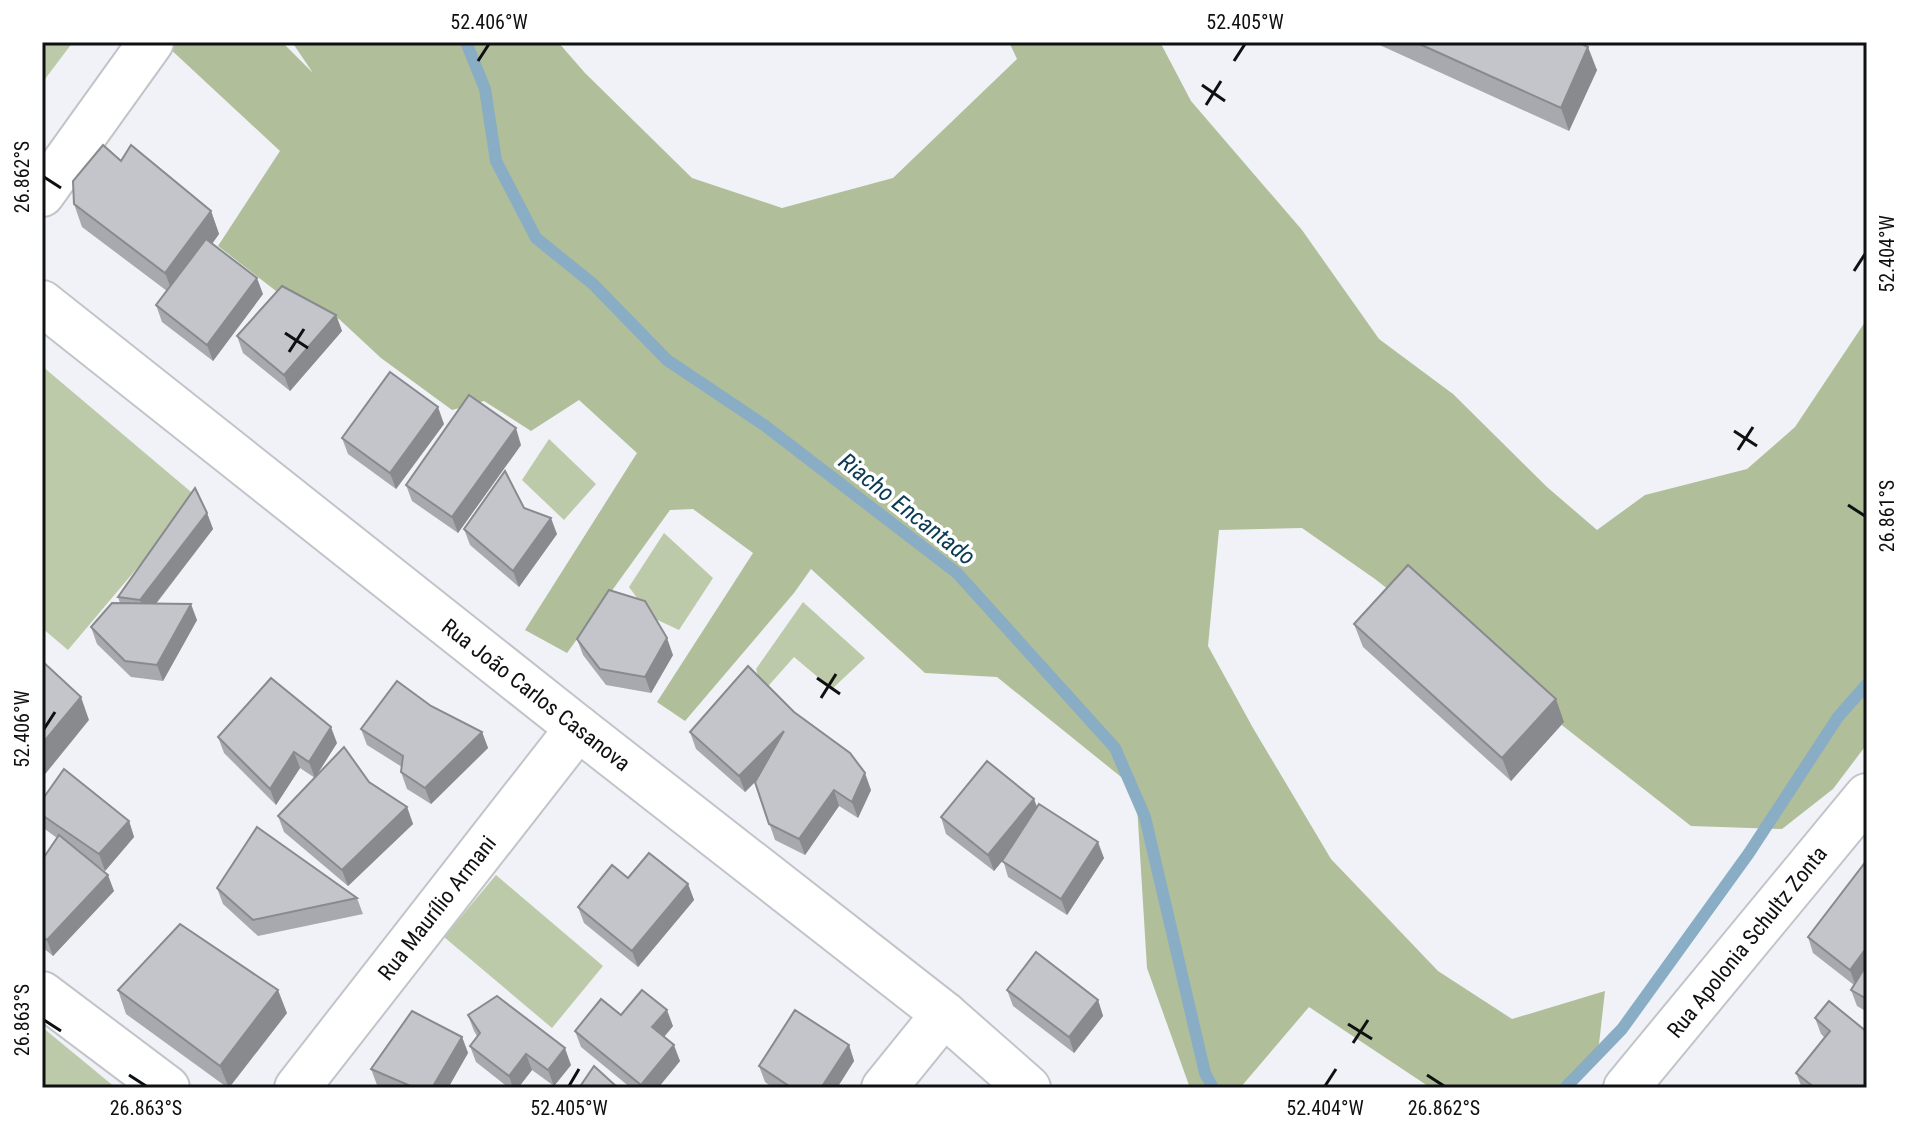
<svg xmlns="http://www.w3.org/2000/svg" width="1909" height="1130" viewBox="0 0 1909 1130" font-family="'Roboto Condensed',sans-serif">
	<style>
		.green { fill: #bdcaa9 }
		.forest { fill: #b0be99 }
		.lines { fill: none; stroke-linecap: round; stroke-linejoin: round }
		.stream { stroke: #88adc5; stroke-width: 12 }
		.minor-casing { stroke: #c1c4c9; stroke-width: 48 }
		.minor { stroke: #fff; stroke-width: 44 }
		.wall { fill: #a8a9ae }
		.shaded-wall { fill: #888a8d }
		.building { fill: #c3c5ca; stroke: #888a8d; stroke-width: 2 }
		.ticks { fill: none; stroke: #0f1012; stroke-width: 3 }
		.labels { text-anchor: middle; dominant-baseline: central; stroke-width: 7; stroke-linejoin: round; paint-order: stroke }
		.street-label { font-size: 22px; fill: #0f1012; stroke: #fff }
		.water-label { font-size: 24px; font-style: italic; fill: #093a54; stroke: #fff }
		.neatline { fill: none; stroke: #0f1012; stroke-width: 3 }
		.ticks-label { font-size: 20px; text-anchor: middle; fill: #0f1012 }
	</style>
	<rect width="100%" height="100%" fill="#f0f2f7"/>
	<g class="green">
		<polygon points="42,42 73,42 42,83"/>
		<polygon points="42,366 197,497 68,650 42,628"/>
		<polygon points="549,439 596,484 564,520 522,480"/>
		<polygon points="664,533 713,578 679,630 651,617 629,587"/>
		<polygon points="803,602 865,658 832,689 794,657 763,692 756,669"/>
		<polygon points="496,875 603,966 552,1028 444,937"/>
		<polygon points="42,1027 116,1088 42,1088"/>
	</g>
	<polygon class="forest" points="172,42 282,42 313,73 292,42 558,42 585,73 692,178 782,208 893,178 1017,59 1009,42 1160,42 1191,101 1302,230 1379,339 1453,394 1547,487 1597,530 1645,495 1747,469 1795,427 1867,319 1867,744 1833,789 1782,829 1691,826 1375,579 1302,528 1219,530 1208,646 1253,728 1331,859 1438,971 1512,1019 1605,991 1599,1044 1571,1088 1431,1088 1309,1007 1240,1088 1190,1088 1147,968 1136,789 997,677 925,673 811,569 794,593 685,721 657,702 753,553 693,509 670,510 567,653 525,630 637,453 579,400 531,431 484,401 452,410 381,358 339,319 276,291 218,246 280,151 167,46"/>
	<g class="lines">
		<g class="stream">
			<polyline points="466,42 485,89 496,161 536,238 593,284 667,360 764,425 957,573 1115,748 1145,817 1205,1073 1213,1088"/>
			<polyline points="1565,1088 1622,1029 1749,853 1838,717 1867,684"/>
		</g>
		<defs>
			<g id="minor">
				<polyline points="42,194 151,42"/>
				<polyline points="42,303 578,728 944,1014 1028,1088"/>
				<polyline points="42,994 167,1088"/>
				<polyline points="297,1088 578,728"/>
				<polyline points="884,1088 944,1014"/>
				<polyline points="1626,1088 1867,796"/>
			</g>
		</defs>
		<use href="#minor" class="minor-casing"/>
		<use href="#minor" class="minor"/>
	</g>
	<g class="wall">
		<polygon points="1373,42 1578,42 1597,70 1569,131"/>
		<polygon points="121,161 211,211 219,234 212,244 263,294 213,361 162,322 156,305 167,291 82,227 74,204"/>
		<polygon points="336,315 342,331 290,391 243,353 237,336"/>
		<polygon points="444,424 396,489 348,454 342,438"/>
		<polygon points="521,445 458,533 412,501 406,485"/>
		<polygon points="524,508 557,534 519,587 470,545 464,529"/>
		<polygon points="207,513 213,529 156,604 197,620 163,681 131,677 97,644 91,627 120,603 118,597"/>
		<polygon points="1354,624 1564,722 1511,781 1363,647"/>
		<polygon points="577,639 673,655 651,693 606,685 583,655"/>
		<polygon points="431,706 482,732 488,748 431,804 407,789 401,772 402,767 367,745 361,729"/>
		<polygon points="690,732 871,790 858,818 839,806 805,855 775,840 755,782 745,792 696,749"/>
		<polygon points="218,737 337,743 315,777 369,782 407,807 413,824 348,886 284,832 278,816 315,778 300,768 276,805 224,753"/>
		<polygon points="1034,799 1037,808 1104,858 1067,915 1008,877 1003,860 994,871 946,834 941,817"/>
		<polygon points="42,800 129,821 134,837 105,871 92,862 114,891 53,956 42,947 42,860 57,838 42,827"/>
		<polygon points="1867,860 1867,1012 1857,1006 1851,990 1854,985 1813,953 1808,937"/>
		<polygon points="628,878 688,884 694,900 638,967 584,923 578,907"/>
		<polygon points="217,888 357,898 363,914 258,936 223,904"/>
		<polygon points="118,990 287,1013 228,1088 126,1014"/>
		<polygon points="1007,990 1098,1000 1103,1016 1074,1053 1013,1006"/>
		<polygon points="468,1015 571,1065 554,1086 532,1070 518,1088 509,1088 476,1062 470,1046 477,1036 474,1031"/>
		<polygon points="621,1015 673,1026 664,1037 680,1061 658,1088 631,1088 581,1047 575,1031"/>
		<polygon points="1815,1018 1867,1032 1867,1088 1802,1088 1796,1073 1825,1038 1821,1034"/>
		<polygon points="462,1037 468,1053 448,1088 383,1088 377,1085 371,1069"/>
		<polygon points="849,1045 854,1061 837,1088 773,1088 765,1082 759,1066"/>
	</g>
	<g class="shaded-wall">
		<polygon points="1588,47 1597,70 1569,131 1561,108"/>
		<polygon points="211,211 219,234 174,296 165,273"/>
		<polygon points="257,278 263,294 213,361 207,345"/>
		<polygon points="336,315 342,331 290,391 284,375"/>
		<polygon points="438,407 444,424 396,489 390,473"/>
		<polygon points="516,428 521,445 458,533 452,517"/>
		<polygon points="207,513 213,529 146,616 140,600"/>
		<polygon points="551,518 557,534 519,587 513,571"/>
		<polygon points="191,604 197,620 163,681 157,665"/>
		<polygon points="667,638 673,655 651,693 645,677"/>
		<polygon points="81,697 89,720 42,778 42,744"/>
		<polygon points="1556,699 1564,722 1511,781 1502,758"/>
		<polygon points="331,727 337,743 315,778 309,762"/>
		<polygon points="784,731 790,747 745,792 739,776"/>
		<polygon points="482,732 488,748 431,804 425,788"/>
		<polygon points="294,752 300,768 276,805 270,789"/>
		<polygon points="865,773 871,790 858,818 852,802"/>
		<polygon points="834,790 839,806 805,855 799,839"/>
		<polygon points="1034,799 1040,815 994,871 988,855"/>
		<polygon points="407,807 413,824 348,886 342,870"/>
		<polygon points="129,821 134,837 105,871 99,854"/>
		<polygon points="1098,842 1104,858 1067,915 1061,899"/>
		<polygon points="108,875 114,891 53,956 47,940"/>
		<polygon points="688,884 694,900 638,967 632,951"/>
		<polygon points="1867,947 1867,971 1856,986 1850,970"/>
		<polygon points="278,990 287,1013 229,1088 220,1066"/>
		<polygon points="1098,1000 1103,1016 1074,1053 1069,1037"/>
		<polygon points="667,1010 673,1026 658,1044 652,1027"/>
		<polygon points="462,1037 468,1053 448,1088 432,1088"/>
		<polygon points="674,1045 680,1061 658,1088 642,1088 641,1085"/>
		<polygon points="849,1045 854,1061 837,1088 821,1088"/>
		<polygon points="565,1048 571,1065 554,1086 548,1070"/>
		<polygon points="526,1054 532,1070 518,1088 513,1088 509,1076"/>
	</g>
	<g class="building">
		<polygon points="1415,42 1578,42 1588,47 1561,108"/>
		<polygon points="103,145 121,161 131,145 211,211 165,273 74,204 73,181"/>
		<polygon points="206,239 257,278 207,345 156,305"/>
		<polygon points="282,286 336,315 284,375 237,336"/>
		<polygon points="390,372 438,407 390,473 342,438"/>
		<polygon points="469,395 516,428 452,517 406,485"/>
		<polygon points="505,471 524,508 551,518 513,571 464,529"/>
		<polygon points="195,488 207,513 140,600 118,597"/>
		<polygon points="1408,565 1556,699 1502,758 1354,624"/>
		<polygon points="609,590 645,601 667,638 645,677 600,669 577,639"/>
		<polygon points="112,603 191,604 157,665 125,661 91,627"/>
		<polygon points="42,661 81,697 42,744"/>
		<polygon points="748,666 794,712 850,753 865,773 852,802 834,790 799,839 769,824 755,782 784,731 739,776 690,732"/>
		<polygon points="271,678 331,727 309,762 294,752 270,789 218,737"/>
		<polygon points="397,681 431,706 482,732 425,788 401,772 403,756 361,729"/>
		<polygon points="344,747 369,782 407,807 342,870 278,816"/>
		<polygon points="987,761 1034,799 988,855 941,817"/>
		<polygon points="64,769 129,821 99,854 42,815 42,800"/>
		<polygon points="1039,804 1098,842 1061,899 1002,861"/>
		<polygon points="257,827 357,898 253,920 217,888"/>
		<polygon points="59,835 108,875 47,940 42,936 42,860"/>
		<polygon points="649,853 688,884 632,951 578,907 612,865 628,878"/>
		<polygon points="1867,860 1867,947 1850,970 1808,937"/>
		<polygon points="180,924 278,990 220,1066 118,990"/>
		<polygon points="1036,952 1098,1000 1069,1037 1007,990"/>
		<polygon points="1867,964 1867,999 1851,990"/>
		<polygon points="642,990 667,1010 652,1027 674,1045 641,1085 575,1031 601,999 621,1015"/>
		<polygon points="497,996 565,1048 548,1070 526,1054 509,1076 470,1046 480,1033 468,1015"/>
		<polygon points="1829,1001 1867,1032 1867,1088 1815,1088 1796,1073 1830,1031 1815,1018"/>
		<polygon points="795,1010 849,1045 821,1088 792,1088 759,1066"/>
		<polygon points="412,1011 462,1037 432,1088 415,1088 371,1069"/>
		<polygon points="594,1066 618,1088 579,1088"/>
	</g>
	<path class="ticks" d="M 478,61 L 489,44M 1234,61 L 1245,44M 1202,85 L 1225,101M 1206,105 L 1221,81M 44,177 L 61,188M 1854,271 L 1865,254M 285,333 L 308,348M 289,352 L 304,329M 1734,431 L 1757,446M 1738,450 L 1753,427M 1848,505 L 1865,516M 817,678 L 840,694M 821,698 L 836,674M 44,729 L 55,712M 44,1020 L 61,1031M 1348,1024 L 1372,1039M 1353,1043 L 1368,1020M 129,1075 L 146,1086M 1427,1075 L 1444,1086M 569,1086 L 579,1069M 1325,1086 L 1336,1069"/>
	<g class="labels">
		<g class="street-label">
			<text transform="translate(536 695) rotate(38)">Rua João Carlos Casanova</text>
			<text transform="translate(437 908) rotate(-52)">Rua Maurílio Armani</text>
			<text transform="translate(1747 942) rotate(-51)">Rua Apolonia Schultz Zonta</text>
		</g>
		<g class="water-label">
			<text transform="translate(907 509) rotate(38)">Riacho Encantado</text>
		</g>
	</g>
	<rect width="1909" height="1130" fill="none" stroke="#ffffff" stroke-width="88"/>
	<rect x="44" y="44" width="1821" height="1042" class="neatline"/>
	<g class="ticks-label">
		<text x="489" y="29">52.406°W</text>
		<text x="1245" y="29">52.405°W</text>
		<text transform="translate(22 177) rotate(-90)" y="7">26.862°S</text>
		<text transform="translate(1887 254) rotate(-90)" y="7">52.404°W</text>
		<text transform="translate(1887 516) rotate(-90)" y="7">26.861°S</text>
		<text transform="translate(22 729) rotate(-90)" y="7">52.406°W</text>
		<text transform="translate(22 1020) rotate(-90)" y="7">26.863°S</text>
		<text x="146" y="1115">26.863°S</text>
		<text x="569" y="1115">52.405°W</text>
		<text x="1325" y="1115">52.404°W</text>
		<text x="1444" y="1115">26.862°S</text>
	</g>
</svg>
